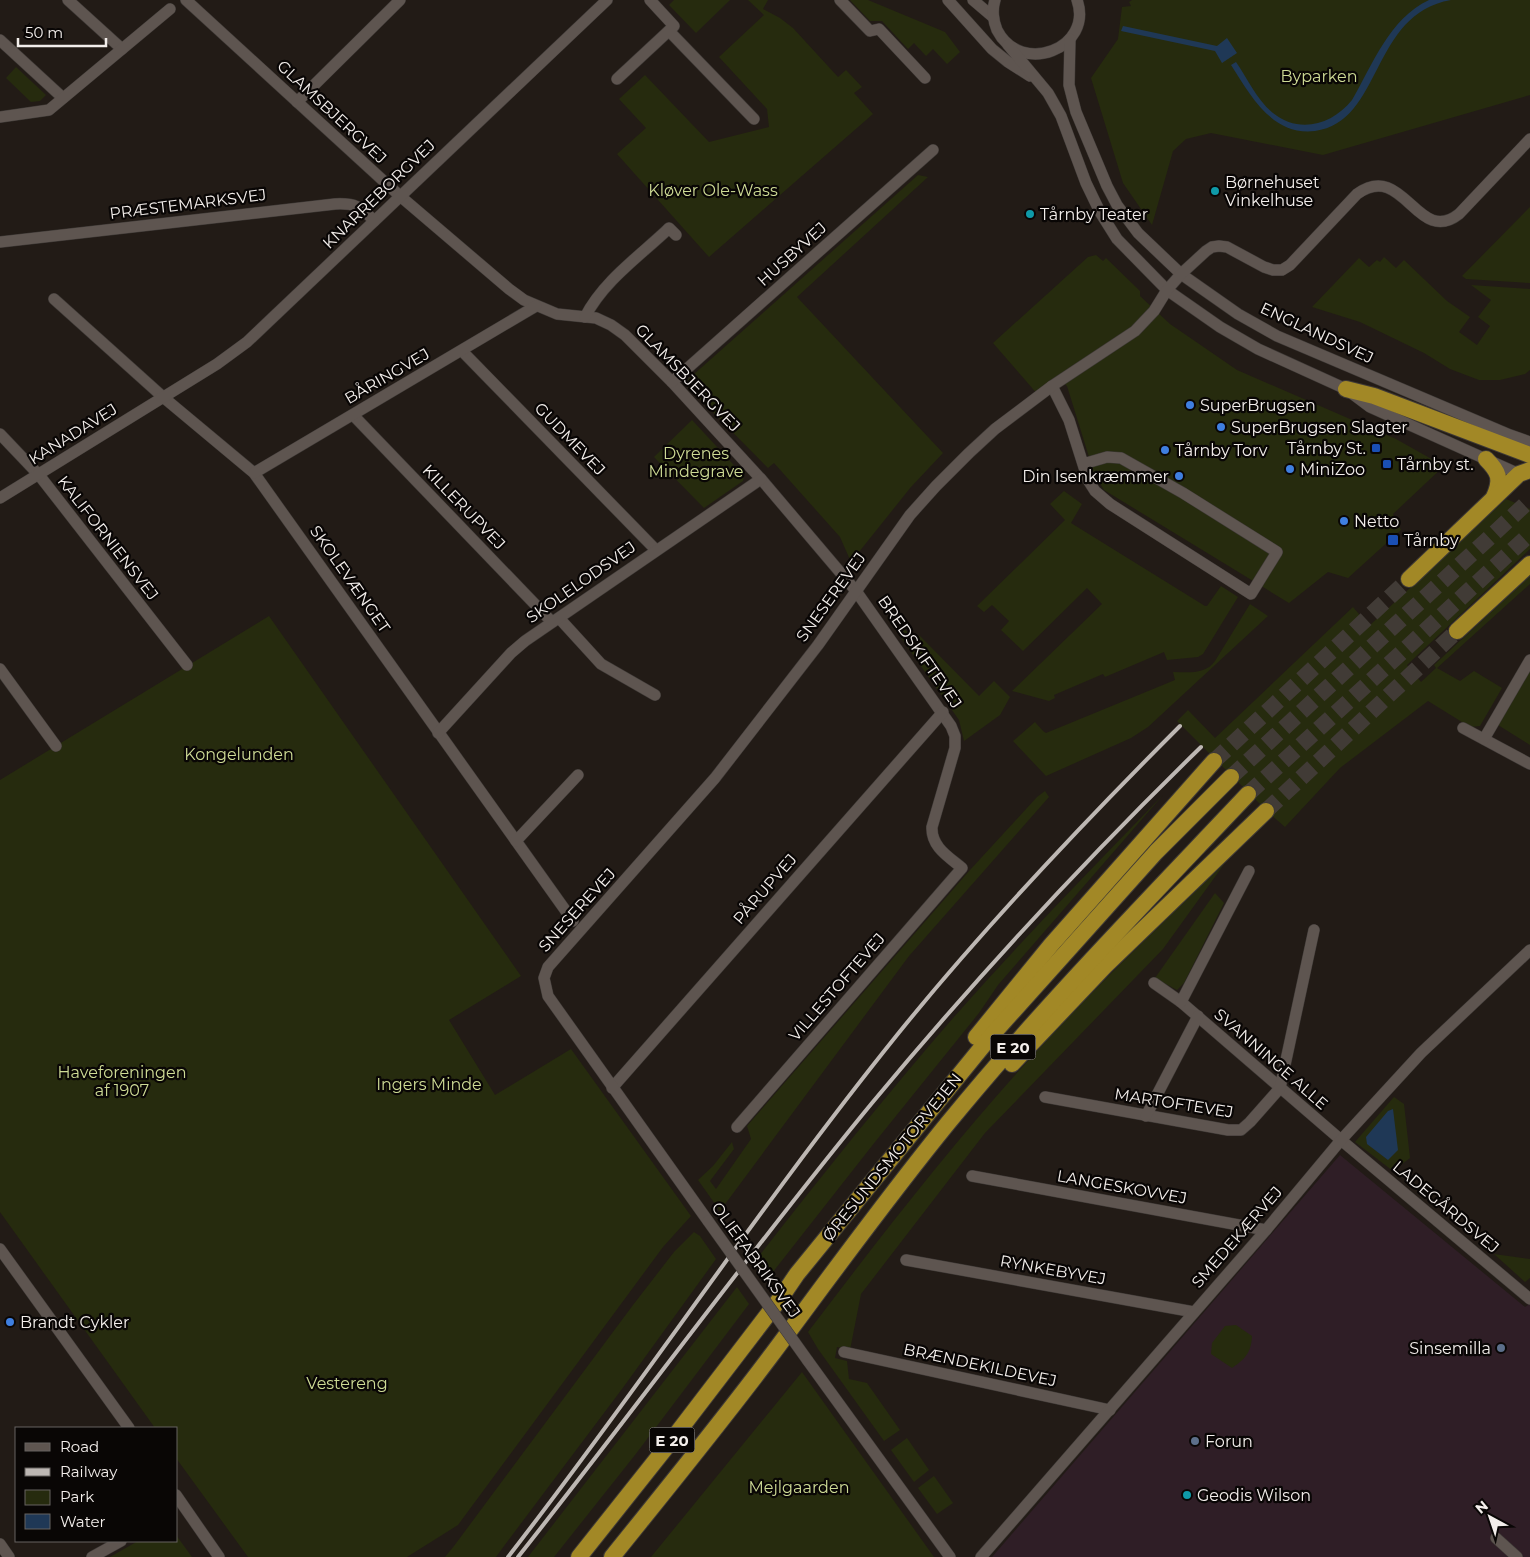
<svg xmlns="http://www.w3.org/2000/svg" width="1530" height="1557" viewBox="0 0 1530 1557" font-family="Montserrat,sans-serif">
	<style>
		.industrial { fill: #2f1e26 }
		.green { fill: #262b0e }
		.water { fill: #1f3856 }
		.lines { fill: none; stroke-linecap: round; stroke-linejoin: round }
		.highway-tunnel { stroke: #413b36; stroke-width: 16; stroke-dasharray: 16 8; stroke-linecap: butt }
		.minor-casing { stroke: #3e3936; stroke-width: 12 }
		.highway-casing { stroke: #3e3936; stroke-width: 18 }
		.minor { stroke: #5e5550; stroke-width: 11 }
		.highway { stroke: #a28826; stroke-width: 16 }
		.rail { stroke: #bdb7b3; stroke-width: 4 }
		.minor-bridge-casing { stroke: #3e3936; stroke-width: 12; stroke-linecap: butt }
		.minor-bridge { stroke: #5e5550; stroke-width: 11 }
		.culture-dot { fill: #0f9aa8; stroke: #090605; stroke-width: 2 }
		.shop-dot { fill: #3f7fe0; stroke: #090605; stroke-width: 2 }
		.transit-dot { fill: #1a4fb4; stroke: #090605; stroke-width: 2 }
		.service-dot { fill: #5c6f8a; stroke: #090605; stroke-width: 2 }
		.labels { text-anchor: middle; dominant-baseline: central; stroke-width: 4.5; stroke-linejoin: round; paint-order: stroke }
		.shield { fill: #090605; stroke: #ada8a6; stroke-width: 1 }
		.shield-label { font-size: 15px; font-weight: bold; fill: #f3eeeb }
		.park-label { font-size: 16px; fill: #cedb95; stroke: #090605 }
		.street-label { font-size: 16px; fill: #f3eeeb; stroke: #090605 }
		.poi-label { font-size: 16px; fill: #f3eeeb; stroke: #090605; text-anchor: start }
	</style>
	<rect width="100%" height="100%" fill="#221b16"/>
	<polygon class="industrial" points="1340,1155 1525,1307 1530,1304 1530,1557 992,1557"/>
	<g class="green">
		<polygon points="674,0 730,0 696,33 669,5"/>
		<polygon points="748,0 768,0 763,9 780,18 793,28 838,77 846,70 862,87 854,93 873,114 709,257 617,154 646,128 619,99 645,75 709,142 769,127 767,109 719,57 764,15"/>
		<polygon points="850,0 868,0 945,32 960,52 947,64 933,49 926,56 914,43 908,49 882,21 870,21"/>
		<polygon points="1132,0 1530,0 1530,95 1323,155 1211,133 1186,139 1173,151 1152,225 1123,183 1091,78 1118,39 1122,7 1131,6 1129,2"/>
		<polygon points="16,67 46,95 40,101 31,102 6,78"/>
		<polygon points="918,175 928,177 797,297 943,453 911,487 851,562 840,537 774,463 768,468 684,383"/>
		<polygon points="1530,207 1530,283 1466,279 1462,276"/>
		<polygon points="1096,255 1103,261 1106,258 1140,291 1140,296 1170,324 1237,370 1396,439 1444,466 1393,514 1401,530 1348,578 1328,572 1289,603 1104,490 1094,473 1067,386 1061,380 1039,396 993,343 1088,257"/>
		<polygon points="1384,257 1396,268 1404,260 1447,301 1470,317 1459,332 1477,345 1490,326 1478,317 1491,300 1471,285 1530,289 1530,370 1525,374 1500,380 1479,380 1450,369 1424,353 1360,322 1312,307 1359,258 1369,267 1377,260 1380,262"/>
		<polygon points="692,420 744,476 743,481 704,508 654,457"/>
		<polygon points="1064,491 1082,504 1071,523 1205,606 1207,606 1221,586 1238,597 1203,654 1198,657 1167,660 1164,652 1105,677 1103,674 1054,695 1055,698 1049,701 1012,691 1102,604 1087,588 1023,651 1001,630 1009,621 992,605 984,612 977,606 1065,520 1050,504"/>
		<polygon points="1506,499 1530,509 1530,549 1407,665 1421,682 1436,668 1434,665 1530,576 1530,584 1437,668 1460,681 1474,671 1502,688 1480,726 1470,727 1428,701 1340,768 1285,827 1270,814 1177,721 1188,710 1215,738 1353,607 1369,626"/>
		<path d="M 1250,604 L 1268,616 L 1148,727 L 1131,738 L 1046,776 L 1013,741 L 1035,722 L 1043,731 L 1046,733 L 1175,680 L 1173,672 C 1188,672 1205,675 1215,661 Z"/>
		<polygon points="891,615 909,634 920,636 979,696 994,681 1010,697 1000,715 964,741 959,720 887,618"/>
		<polygon points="269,616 521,976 449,1020 495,1095 571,1049 691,1216 663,1247 458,1525 407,1557 248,1557 176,1458 176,1428 155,1428 0,1212 0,780"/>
		<polygon points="1530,669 1530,745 1498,725"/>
		<polygon points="1045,791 1049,797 909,956 720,1211 698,1180 713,1166 732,1142 734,1149 710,1181 716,1189 751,1139 747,1126 970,870 1037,797"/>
		<path d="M 1163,795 L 998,985 L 979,1013 L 875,1142 L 769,1277 L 756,1260 C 820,1178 885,1096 954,1017 C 1021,941 1092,868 1163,795 Z"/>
		<path d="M 1225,863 L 1163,949 L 985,1133 L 861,1294 L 850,1350 L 837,1347 L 835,1358 L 847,1361 L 849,1379 L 867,1383 L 900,1430 L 884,1441 L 818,1349 L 808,1332 C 881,1236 954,1141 1035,1053 C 1095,987 1160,925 1225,863 Z"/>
		<polygon points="1215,893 1224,903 1184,983 1177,990 1155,978"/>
		<polygon points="1394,1097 1404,1104 1410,1158 1393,1171 1355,1142"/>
		<polygon points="694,1232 700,1236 716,1259 622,1389 507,1542 496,1557 445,1557 454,1546 633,1305 674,1252"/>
		<polygon points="1494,1254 1530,1259 1530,1278 1525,1282"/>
		<polygon points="737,1287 749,1304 635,1455 554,1557 528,1557"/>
		<path d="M 1236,1325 L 1252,1336 C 1251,1353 1245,1359 1232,1368 L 1211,1354 L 1212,1343 L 1225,1326 Z"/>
		<polygon points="802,1372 934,1557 651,1557"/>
		<polygon points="907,1438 929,1470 914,1482 891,1450"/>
		<polygon points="934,1476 953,1503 937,1514 918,1488"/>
		<polygon points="176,1535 192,1557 110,1557 138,1541 176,1541"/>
	</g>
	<g class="water">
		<path d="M 1429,0 L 1451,0 C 1370,14 1383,122 1315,131 C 1272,136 1251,96 1231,65 L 1236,62 C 1247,78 1257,100 1273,113 C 1299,134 1332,125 1352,100 C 1373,64 1389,19 1429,0 Z"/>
		<polygon points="1123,26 1217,46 1227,38 1237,53 1222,63 1215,51 1121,31"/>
		<polygon points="1393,1109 1398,1150 1388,1160 1367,1144 1366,1137 1388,1111"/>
	</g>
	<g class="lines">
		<g class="highway-tunnel">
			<polyline points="1214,761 1409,579"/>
			<polyline points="1231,777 1530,500"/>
			<polyline points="1248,794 1530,534"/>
			<polyline points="1266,811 1457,631"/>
		</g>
		<defs>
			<g id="minor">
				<polyline points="68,0 122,49"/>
				<path d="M 186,0 L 400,196 L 509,289 L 524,300 L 557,314 L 596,318 L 611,325 L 625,335 L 672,382 L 761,479 L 856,591 L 951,726 L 955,736 L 955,748 L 932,827 C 931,847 949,857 962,868 L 737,1127"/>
				<polyline points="840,0 870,31 879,29 925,78"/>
				<polyline points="948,0 992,49 1008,62 1030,76"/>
				<polyline points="973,0 993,17"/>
				<path d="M 995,0 C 992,9 993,21 997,30 C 1021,77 1094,48 1077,0"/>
				<polyline points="669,31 754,119"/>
				<polyline points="1070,39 1069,85 1076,112 1107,186 1117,205 1138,233 1181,274 1238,314 1277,336 1510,435 1530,442"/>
				<polyline points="0,40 63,98"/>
				<polyline points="1008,45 1048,93 1061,116 1086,183 1100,212 1117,239 1167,290 1220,327 1258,349 1346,389 1370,407 1519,474"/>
				<polyline points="617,79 674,26 650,0"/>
				<polyline points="297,102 400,0"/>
				<polyline points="0,117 49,110 170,9"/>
				<path d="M 0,242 L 335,204 C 354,203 361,206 374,221"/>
				<polyline points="54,299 163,397 254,473 573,921"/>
				<path d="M 585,317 C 603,282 637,258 666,231 L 669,228 L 676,235"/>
				<polyline points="462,351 656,550"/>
				<polyline points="672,382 933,150"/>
				<polyline points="1052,386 1069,420 1088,480 1095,491 1110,504 1251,594 1277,552 1183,493 1121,458 1107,457 1083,464"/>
				<polyline points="353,415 552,622"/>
				<polyline points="0,434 39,475 187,665"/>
				<polyline points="254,473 536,306"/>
				<polyline points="0,498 217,364 247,342 607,0"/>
				<polyline points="559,618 601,664 655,695"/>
				<polyline points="0,669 56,746"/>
				<polyline points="1463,728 1530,764"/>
				<polyline points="438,733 511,653 525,641 761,479"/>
				<polyline points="1484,739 1530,660"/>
				<polyline points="516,841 578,775"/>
				<polyline points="1154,983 1181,1002 1341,1140 1530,1299"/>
				<polyline points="1181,1002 1249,871"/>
				<polyline points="612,1088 943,712"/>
				<polyline points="1045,1097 1228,1130 1241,1130 1250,1122 1280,1088 1314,930"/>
				<polyline points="1146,1116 1198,1016"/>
				<polyline points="972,1176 1266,1230"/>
				<path d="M 708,1221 L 548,996 L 544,978 L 548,967 L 715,778 L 818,645 L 910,515 L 936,486 L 969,453 L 995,429 L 1052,386 L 1135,331 L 1154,311 L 1167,290 L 1181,274 L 1206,251 L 1212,247 L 1219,246 L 1227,247 L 1264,267 L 1273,270 L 1282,270 L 1290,265 L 1357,194 C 1404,160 1417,247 1459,214 L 1530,139"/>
				<polyline points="0,1249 129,1428"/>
				<polyline points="906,1260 1194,1312"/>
				<polyline points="844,1352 1110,1410"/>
				<polyline points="808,1361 950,1557"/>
				<polyline points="176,1495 219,1557"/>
				<polyline points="1496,1538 1517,1557"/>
				<polyline points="0,1544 9,1557"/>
				<polyline points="92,1557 121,1541"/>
				<polyline points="981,1557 1266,1230 1341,1140 1421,1053 1530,950"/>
			</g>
			<g id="highway">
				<polyline points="1346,389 1374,396 1530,455"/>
				<path d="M 1486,459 C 1499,472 1502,479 1494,497"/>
				<polyline points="1409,579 1519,474 1530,470"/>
				<polyline points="1457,631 1530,564"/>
				<polyline points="976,1037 1051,945 1214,761"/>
				<polyline points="1012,1064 1105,966 1266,811"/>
				<polyline points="579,1557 668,1445 782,1296 797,1274 991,1036 1156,852 1231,777"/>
				<path d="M 612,1557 C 665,1491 719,1425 770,1357 C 829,1278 886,1199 948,1123 C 1042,1008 1146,902 1248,794"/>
			</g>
		</defs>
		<use href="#minor" class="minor-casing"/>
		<use href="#highway" class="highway-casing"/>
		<use href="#minor" class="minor"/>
		<use href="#highway" class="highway"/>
		<g class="rail">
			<path d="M 508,1557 C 641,1386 761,1204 897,1035 C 985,926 1081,825 1180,726"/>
			<path d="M 518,1557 C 637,1407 750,1251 872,1103 C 975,979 1085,860 1201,747"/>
		</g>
		<defs>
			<polyline id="minor-bridge" points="708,1221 808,1361"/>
		</defs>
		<use href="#minor-bridge" class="minor-bridge-casing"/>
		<use href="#minor-bridge" class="minor-bridge"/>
	</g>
	<g class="culture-dot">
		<circle cx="1215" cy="191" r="5"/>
		<circle cx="1030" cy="214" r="5"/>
		<circle cx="1187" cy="1495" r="5"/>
	</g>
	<g class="shop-dot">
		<circle cx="1190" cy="405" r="5"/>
		<circle cx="1221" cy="427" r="5"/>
		<circle cx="1165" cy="450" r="5"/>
		<circle cx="1290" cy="469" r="5"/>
		<circle cx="1179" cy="476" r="5"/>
		<circle cx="1344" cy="521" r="5"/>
		<circle cx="10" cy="1322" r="5"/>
	</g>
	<g class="transit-dot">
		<rect x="1371" y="443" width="10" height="10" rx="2.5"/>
		<rect x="1382" y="459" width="10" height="10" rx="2.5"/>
		<rect x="1387" y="534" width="12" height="12" rx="2.5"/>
	</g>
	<g class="service-dot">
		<circle cx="1501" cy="1348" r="5"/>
		<circle cx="1195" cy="1441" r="5"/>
	</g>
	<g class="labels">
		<g class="shield">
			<rect x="990.5" y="1034.5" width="45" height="25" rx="4"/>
			<rect x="649.5" y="1427.5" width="45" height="25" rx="4"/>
		</g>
		<g class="shield-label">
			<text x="1013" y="1047">E 20</text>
			<text x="672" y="1440">E 20</text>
		</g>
		<g class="park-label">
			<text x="1319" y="76">Byparken</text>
			<text x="713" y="190">Kløver Ole-Wass</text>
			<text x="696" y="453">Dyrenes<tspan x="696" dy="18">Mindegrave</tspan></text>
			<text x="239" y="754">Kongelunden</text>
			<text x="122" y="1072">Haveforeningen<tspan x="122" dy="18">af 1907</tspan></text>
			<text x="429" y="1084">Ingers Minde</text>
			<text x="347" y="1383">Vestereng</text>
			<text x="799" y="1487">Mejlgaarden</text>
		</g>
		<g class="street-label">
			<text transform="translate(332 112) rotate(43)">GLAMSBJERGVEJ</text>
			<text transform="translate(379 194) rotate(-44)">KNARREBORGVEJ</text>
			<text transform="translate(188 204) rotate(-7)">PRÆSTEMARKSVEJ</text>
			<text transform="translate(792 254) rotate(-42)">HUSBYVEJ</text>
			<text transform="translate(1317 333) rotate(25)">ENGLANDSVEJ</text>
			<text transform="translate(387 376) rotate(-30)">BÅRINGVEJ</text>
			<text transform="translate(688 378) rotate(46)">GLAMSBJERGVEJ</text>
			<text transform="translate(73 434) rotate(-32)">KANADAVEJ</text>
			<text transform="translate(570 439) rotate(46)">GUDMEVEJ</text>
			<text transform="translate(464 507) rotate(46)">KILLERUPVEJ</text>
			<text transform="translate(108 538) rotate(52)">KALIFORNIENSVEJ</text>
			<text transform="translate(350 579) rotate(55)">SKOLEVÆNGET</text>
			<text transform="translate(581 582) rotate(-35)">SKOLELODSVEJ</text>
			<text transform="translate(831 597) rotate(-54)">SNESEREVEJ</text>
			<text transform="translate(920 652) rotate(55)">BREDSKIFTEVEJ</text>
			<text transform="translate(765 889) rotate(-49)">PÅRUPVEJ</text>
			<text transform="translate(577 910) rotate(-48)">SNESEREVEJ</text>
			<text transform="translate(837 987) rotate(-49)">VILLESTOFTEVEJ</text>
			<text transform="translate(1271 1059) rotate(41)">SVANNINGE ALLE</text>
			<text transform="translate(1174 1103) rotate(9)">MARTOFTEVEJ</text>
			<text transform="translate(892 1157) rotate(-51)">ØRESUNDSMOTORVEJEN</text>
			<text transform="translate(1122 1187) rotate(10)">LANGESKOVVEJ</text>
			<text transform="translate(1446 1207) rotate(40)">LADEGÅRDSVEJ</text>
			<text transform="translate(1237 1237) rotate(-49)">SMEDEKÆRVEJ</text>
			<text transform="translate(756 1260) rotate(54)">OLIEFABRIKSVEJ</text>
			<text transform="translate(1053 1270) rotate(10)">RYNKEBYVEJ</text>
			<text transform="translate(980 1365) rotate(12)">BRÆNDEKILDEVEJ</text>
		</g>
		<g class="poi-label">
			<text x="1225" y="182">Børnehuset<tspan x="1225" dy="18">Vinkelhuse</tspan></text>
			<text x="1040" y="214">Tårnby Teater</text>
			<text x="1200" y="405">SuperBrugsen</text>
			<text x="1231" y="427">SuperBrugsen Slagter</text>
			<text x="1366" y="448" text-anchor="end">Tårnby St.</text>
			<text x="1175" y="450">Tårnby Torv</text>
			<text x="1397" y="464">Tårnby st.</text>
			<text x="1300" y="469">MiniZoo</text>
			<text x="1169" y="476" text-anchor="end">Din Isenkræmmer</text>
			<text x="1354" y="521">Netto</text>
			<text x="1404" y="540">Tårnby</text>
			<text x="20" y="1322">Brandt Cykler</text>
			<text x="1491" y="1348" text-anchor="end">Sinsemilla</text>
			<text x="1205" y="1441">Forun</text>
			<text x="1197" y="1495">Geodis Wilson</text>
		</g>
	</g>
	<rect x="15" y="1427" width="162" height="115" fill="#090605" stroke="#676361"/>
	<rect x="25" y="1443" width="25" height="8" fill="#5e5550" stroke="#676361"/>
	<text x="60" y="1452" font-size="15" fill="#f3eeeb">Road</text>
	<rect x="25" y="1468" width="25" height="8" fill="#bdb7b3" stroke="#676361"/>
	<text x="60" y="1477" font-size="15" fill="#f3eeeb">Railway</text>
	<rect x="25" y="1490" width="25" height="15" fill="#262b0e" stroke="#676361"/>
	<text x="60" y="1502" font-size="15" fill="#f3eeeb">Park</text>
	<rect x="25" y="1514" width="25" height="15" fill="#1f3856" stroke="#676361"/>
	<text x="60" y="1527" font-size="15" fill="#f3eeeb">Water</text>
	<g transform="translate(1490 1517) rotate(320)" stroke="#090605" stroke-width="4" paint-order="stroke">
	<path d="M0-4L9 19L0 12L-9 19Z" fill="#f3eeeb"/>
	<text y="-8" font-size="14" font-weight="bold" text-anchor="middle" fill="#f3eeeb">N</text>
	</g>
	<path d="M18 38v8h88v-8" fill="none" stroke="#f3eeeb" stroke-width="2.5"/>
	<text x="25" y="38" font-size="15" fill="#f3eeeb" stroke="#090605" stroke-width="4" paint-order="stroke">50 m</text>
</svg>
